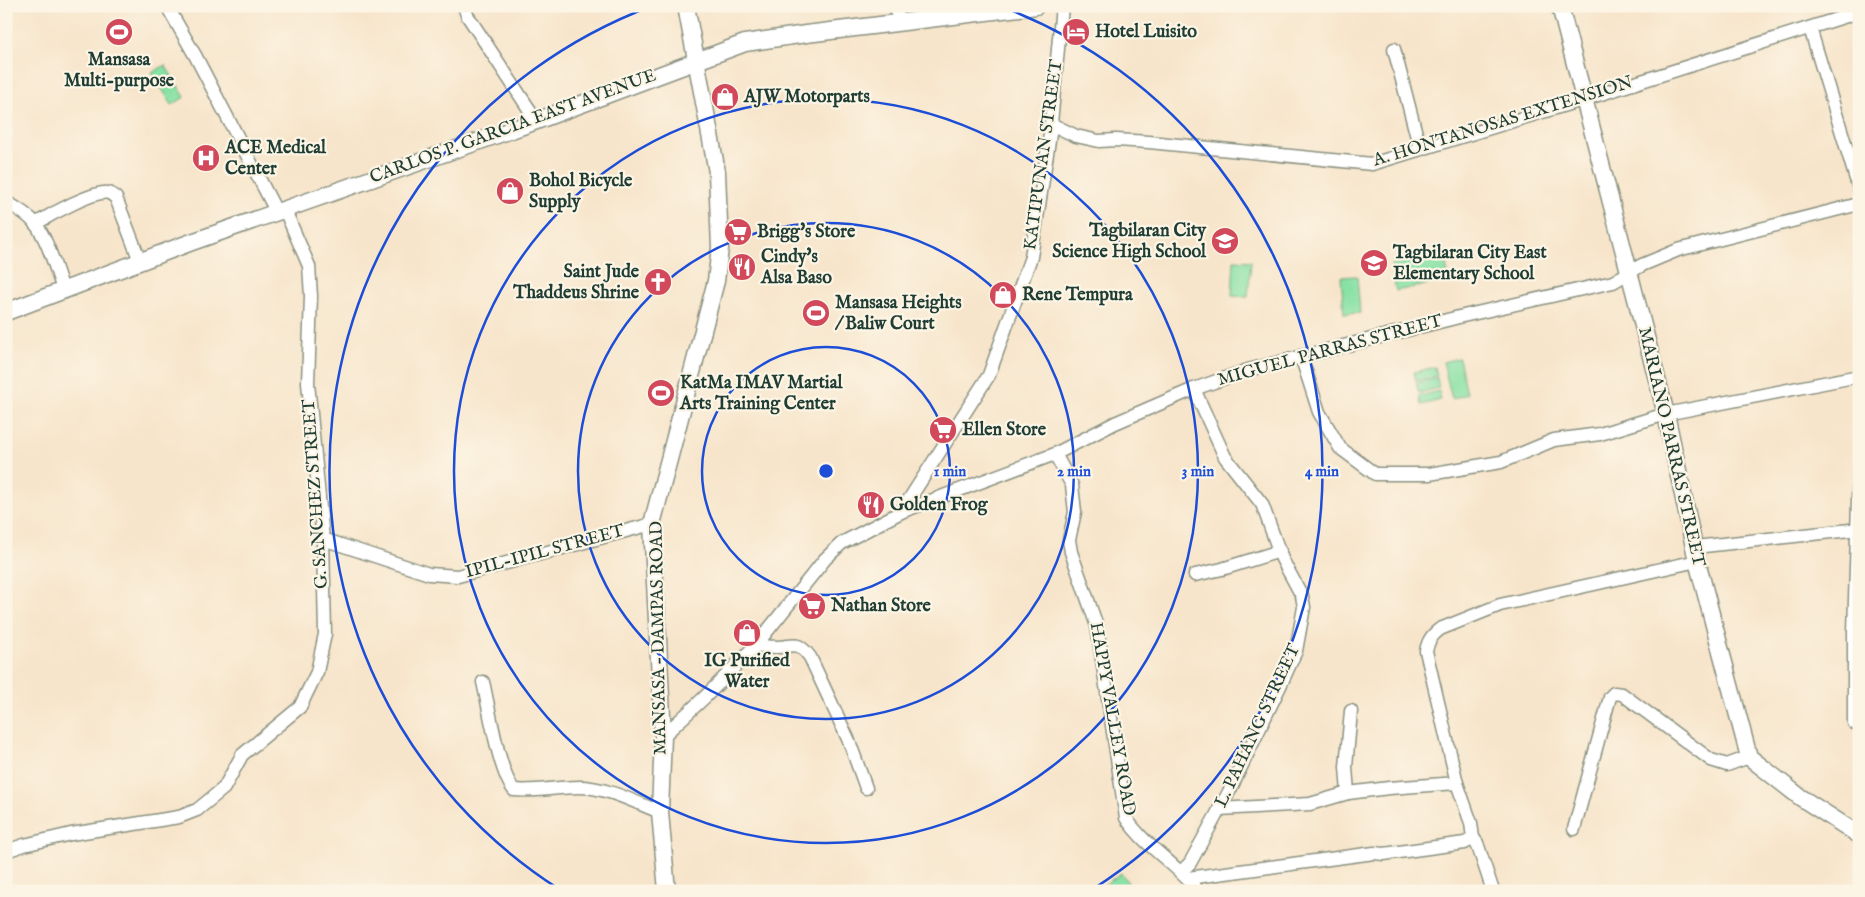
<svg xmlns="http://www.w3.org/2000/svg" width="1865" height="897" viewBox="0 0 1865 897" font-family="'IM FELL English',serif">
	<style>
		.green { fill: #88e1a5; stroke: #548f6c }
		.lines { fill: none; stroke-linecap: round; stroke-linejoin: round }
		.minor-casing { stroke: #8b9180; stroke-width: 15 }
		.major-casing { stroke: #8b9180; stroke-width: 19 }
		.minor { stroke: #fff; stroke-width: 12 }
		.major { stroke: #fff; stroke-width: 16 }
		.ring { fill: none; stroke: #1d4ed8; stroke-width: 2.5 }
		.labels { text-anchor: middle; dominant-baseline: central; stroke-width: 4.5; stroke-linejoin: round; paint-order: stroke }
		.poi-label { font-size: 18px; font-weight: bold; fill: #1f3d34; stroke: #fcf5e5; text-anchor: start }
		.street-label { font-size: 18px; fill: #1f3d34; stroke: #fcf5e5 }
		.centre { fill: #1d4ed8; stroke: #fcf5e5; stroke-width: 2.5 }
		.ring-label { font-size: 15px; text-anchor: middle; font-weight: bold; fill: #1d4ed8; stroke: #fcf5e5; stroke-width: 4.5; stroke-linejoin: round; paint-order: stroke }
	</style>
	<rect width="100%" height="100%" fill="#fcf5e5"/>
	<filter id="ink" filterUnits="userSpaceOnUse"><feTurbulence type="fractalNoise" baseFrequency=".02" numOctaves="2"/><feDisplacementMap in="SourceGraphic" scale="10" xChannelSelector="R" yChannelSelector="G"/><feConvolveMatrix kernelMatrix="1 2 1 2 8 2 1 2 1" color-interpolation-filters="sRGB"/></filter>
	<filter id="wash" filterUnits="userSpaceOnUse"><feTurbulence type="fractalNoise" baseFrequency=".0096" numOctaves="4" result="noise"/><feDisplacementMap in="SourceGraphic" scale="20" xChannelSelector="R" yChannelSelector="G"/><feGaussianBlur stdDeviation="1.12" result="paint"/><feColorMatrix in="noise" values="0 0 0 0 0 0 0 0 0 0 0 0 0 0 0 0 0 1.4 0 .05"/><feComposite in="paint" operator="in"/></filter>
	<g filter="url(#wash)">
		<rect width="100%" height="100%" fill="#f7e5cb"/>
		<g class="green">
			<polygon points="165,65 185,97 172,105 152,73"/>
			<polygon points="1444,254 1449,280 1396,291 1391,265"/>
			<polygon points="1234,260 1251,261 1248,297 1232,296"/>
			<polygon points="1357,276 1360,313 1344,314 1341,277"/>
			<polygon points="1459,358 1467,394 1452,399 1443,362"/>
			<polygon points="1435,367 1437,376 1416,381 1414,372"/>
			<polygon points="1437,378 1439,388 1419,393 1416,383"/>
			<polygon points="1439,391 1441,400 1421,405 1419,396"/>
			<polygon points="1121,873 1134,891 1096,891"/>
		</g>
	</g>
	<g filter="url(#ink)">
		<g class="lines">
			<defs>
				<g id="minor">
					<polyline points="167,6 196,57 276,211"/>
					<polyline points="464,6 467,15 529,109 531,123"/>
					<polyline points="895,6 900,23"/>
					<polyline points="1810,28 1859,189"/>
					<polyline points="1394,49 1420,149"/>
					<polyline points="1051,124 1076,136 1099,141 1116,140 1149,142 1372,164 1585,99 1859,12"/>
					<path d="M 6,202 C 17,208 27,214 35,223 C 49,242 55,268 63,289"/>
					<path d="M 35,224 C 48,216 96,189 109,193 C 111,194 114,196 116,198 L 140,261"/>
					<polyline points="1301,356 1319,412 1340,448 1375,474 1429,474 1501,462 1554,440 1600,434 1666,414 1859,376"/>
					<path d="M 1055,454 L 1072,485 L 1075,512 L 1069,540 L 1071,552 L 1097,626 L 1126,818 C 1145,847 1177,864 1198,891"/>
					<polyline points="1859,470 1854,632 1854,723 1859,723"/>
					<polyline points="901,512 989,375 1031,257 1050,134 1062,6"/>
					<polyline points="323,539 429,574 458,576 652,524"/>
					<polyline points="1695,547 1859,529"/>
					<polyline points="1195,575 1222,569 1280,551"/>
					<path d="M 756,645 C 762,646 769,647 776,647 C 795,647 796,639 810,657 L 849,741 L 866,788"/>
					<path d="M 483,682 C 489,707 499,773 514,790 C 536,792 557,787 579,787 C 607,787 634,802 660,812"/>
					<polyline points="1351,711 1346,767 1348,793 1389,788 1457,783"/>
					<polyline points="663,736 706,696 756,645 825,559 842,543 901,512 1055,454 1115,423 1194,389 1248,370 1463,316 1613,282 1642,265 1678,250 1859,204"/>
					<polyline points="1219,809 1310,804 1348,793"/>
					<polyline points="1574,829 1610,697 1614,693 1622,694 1711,760 1727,765 1749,757"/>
					<polyline points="1473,838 1477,843 1493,891"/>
					<polyline points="6,851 24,845 71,834 179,817 197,810 224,788 242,755 300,707 317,672 325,634 323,539 308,383 311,296 309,266 284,208"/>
					<polyline points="1181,872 1190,863 1230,790 1281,684 1296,651 1304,607 1302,596 1282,559 1262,504 1225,457 1194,389"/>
					<path d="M 1188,878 L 1374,853 L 1384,854 L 1465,843 L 1473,838 L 1471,823 L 1457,783 L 1426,651 C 1428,641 1431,636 1440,629 L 1500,605 L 1697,561"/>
				</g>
				<g id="major">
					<polyline points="1560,6 1666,414 1697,561 1749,757 1800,797 1859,835"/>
					<polyline points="6,312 189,243 531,123 745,43 806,34 1036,6"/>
					<polyline points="667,891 660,812 663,736 652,524 716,281 720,248 717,172 686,6"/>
				</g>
			</defs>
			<use href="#minor" class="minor-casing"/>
			<use href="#major" class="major-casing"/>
			<use href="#minor" class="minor"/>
			<use href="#major" class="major"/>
		</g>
	</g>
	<g class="ring">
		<circle cx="826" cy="471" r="124"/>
		<circle cx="826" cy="471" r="248"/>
		<circle cx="826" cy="471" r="372"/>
		<path d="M559 889A496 496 0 0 1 652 6M1000 6A496 496 0 0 1 1093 889"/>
	</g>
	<defs>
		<symbol id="stadium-disc" viewBox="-11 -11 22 22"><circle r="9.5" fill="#d1495b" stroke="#fcf5e5"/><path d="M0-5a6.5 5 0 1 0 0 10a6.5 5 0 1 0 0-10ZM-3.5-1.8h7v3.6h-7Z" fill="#fff"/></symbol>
		<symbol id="hotel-disc" viewBox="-11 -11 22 22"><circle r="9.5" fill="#d1495b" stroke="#fcf5e5"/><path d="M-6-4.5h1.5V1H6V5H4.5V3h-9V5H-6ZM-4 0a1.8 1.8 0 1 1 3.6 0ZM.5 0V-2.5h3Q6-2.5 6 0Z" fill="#fff"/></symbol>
		<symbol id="shop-disc" viewBox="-11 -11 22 22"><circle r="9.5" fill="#d1495b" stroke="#fcf5e5"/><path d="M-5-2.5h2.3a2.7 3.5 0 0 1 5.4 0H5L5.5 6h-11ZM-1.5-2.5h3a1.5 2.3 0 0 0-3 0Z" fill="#fff"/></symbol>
		<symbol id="hospital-disc" viewBox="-11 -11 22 22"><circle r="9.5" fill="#d1495b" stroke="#fcf5e5"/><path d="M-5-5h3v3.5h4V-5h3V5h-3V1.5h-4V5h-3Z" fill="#fff"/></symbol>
		<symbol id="supermarket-disc" viewBox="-11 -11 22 22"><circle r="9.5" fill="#d1495b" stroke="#fcf5e5"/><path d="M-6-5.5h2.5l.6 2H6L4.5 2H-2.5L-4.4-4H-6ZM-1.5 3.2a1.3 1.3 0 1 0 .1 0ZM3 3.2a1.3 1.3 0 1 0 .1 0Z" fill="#fff"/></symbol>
		<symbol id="school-disc" viewBox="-11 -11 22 22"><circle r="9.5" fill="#d1495b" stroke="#fcf5e5"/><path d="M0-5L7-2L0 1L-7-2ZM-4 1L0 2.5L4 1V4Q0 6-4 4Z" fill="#fff"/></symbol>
		<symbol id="restaurant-disc" viewBox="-11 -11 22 22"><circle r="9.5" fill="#d1495b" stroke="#fcf5e5"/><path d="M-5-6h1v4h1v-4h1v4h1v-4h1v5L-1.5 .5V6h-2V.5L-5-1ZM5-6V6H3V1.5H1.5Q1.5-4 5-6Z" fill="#fff"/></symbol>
		<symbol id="church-disc" viewBox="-11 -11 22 22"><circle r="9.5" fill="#d1495b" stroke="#fcf5e5"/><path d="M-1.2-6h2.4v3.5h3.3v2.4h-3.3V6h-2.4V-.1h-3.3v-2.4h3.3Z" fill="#fff"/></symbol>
	</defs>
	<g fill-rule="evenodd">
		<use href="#stadium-disc" x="103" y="16" width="32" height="32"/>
		<use href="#hotel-disc" x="1060" y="16" width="32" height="32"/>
		<use href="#shop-disc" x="709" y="81" width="32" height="32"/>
		<use href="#hospital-disc" x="190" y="142" width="32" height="32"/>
		<use href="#shop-disc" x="494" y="175" width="32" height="32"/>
		<use href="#supermarket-disc" x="722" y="216" width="32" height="32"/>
		<use href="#school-disc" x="1209" y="225" width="32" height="32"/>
		<use href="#school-disc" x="1358" y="247" width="32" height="32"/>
		<use href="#restaurant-disc" x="726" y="251" width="32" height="32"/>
		<use href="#church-disc" x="642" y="266" width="32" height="32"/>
		<use href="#shop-disc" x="987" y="279" width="32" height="32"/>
		<use href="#stadium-disc" x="800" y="297" width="32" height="32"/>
		<use href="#stadium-disc" x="645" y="377" width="32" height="32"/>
		<use href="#supermarket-disc" x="927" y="414" width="32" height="32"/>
		<use href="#restaurant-disc" x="855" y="489" width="32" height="32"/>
		<use href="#supermarket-disc" x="796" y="590" width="32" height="32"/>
		<use href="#shop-disc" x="731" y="617" width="32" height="32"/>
	</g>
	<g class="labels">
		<g class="poi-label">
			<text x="1095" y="32">Hotel Luisito</text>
			<text x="119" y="60" text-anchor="middle">Mansasa<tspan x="119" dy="21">Multi-purpose</tspan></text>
			<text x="744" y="97">AJW Motorparts</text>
			<text x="225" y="148">ACE Medical<tspan x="225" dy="21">Center</tspan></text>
			<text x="529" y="181">Bohol Bicycle<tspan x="529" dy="21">Supply</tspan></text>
			<text x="1206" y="231" text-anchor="end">Tagbilaran City<tspan x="1206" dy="21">Science High School</tspan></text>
			<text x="757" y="232">Brigg's Store</text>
			<text x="1393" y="253">Tagbilaran City East<tspan x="1393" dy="21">Elementary School</tspan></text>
			<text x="761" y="257">Cindy's<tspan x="761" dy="21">Alsa Baso</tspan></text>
			<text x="639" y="272" text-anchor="end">Saint Jude<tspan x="639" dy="21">Thaddeus Shrine</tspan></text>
			<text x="1022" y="295">Rene Tempura</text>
			<text x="835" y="303">Mansasa Heights<tspan x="835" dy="21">/ Baliw Court</tspan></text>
			<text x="680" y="383">KatMa IMAV Martial<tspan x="680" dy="21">Arts Training Center</tspan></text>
			<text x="962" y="430">Ellen Store</text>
			<text x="890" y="505">Golden Frog</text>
			<text x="831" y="606">Nathan Store</text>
			<text x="747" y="661" text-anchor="middle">IG Purified<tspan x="747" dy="21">Water</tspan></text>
		</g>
		<g class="street-label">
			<text transform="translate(1503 122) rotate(-17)">A. HONTANOSAS EXTENSION</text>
			<text transform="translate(513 127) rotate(-20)">CARLOS P. GARCIA EAST AVENUE</text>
			<text transform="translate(1044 155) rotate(-82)">KATIPUNAN STREET</text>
			<text transform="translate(1330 351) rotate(-15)">MIGUEL PARRAS STREET</text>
			<text transform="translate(1671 447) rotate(77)">MARIANO PARRAS STREET</text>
			<text transform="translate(316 494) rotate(-94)">G. SANCHEZ STREET</text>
			<text transform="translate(545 552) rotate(-15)">IPIL-IPIL STREET</text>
			<text transform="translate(659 638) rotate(-91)">MANSASA – DAMPAS ROAD</text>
			<text transform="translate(1112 719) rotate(80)">HAPPY VALLEY ROAD</text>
			<text transform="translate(1258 726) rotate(-65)">L. PAHANG STREET</text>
		</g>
	</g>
	<circle cx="826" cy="471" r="8" class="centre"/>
	<g class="ring-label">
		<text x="950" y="476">1 min</text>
		<text x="1074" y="476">2 min</text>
		<text x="1198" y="476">3 min</text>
		<text x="1322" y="476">4 min</text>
	</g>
	<rect width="1865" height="897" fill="none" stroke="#fcf5e5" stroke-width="25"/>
</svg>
